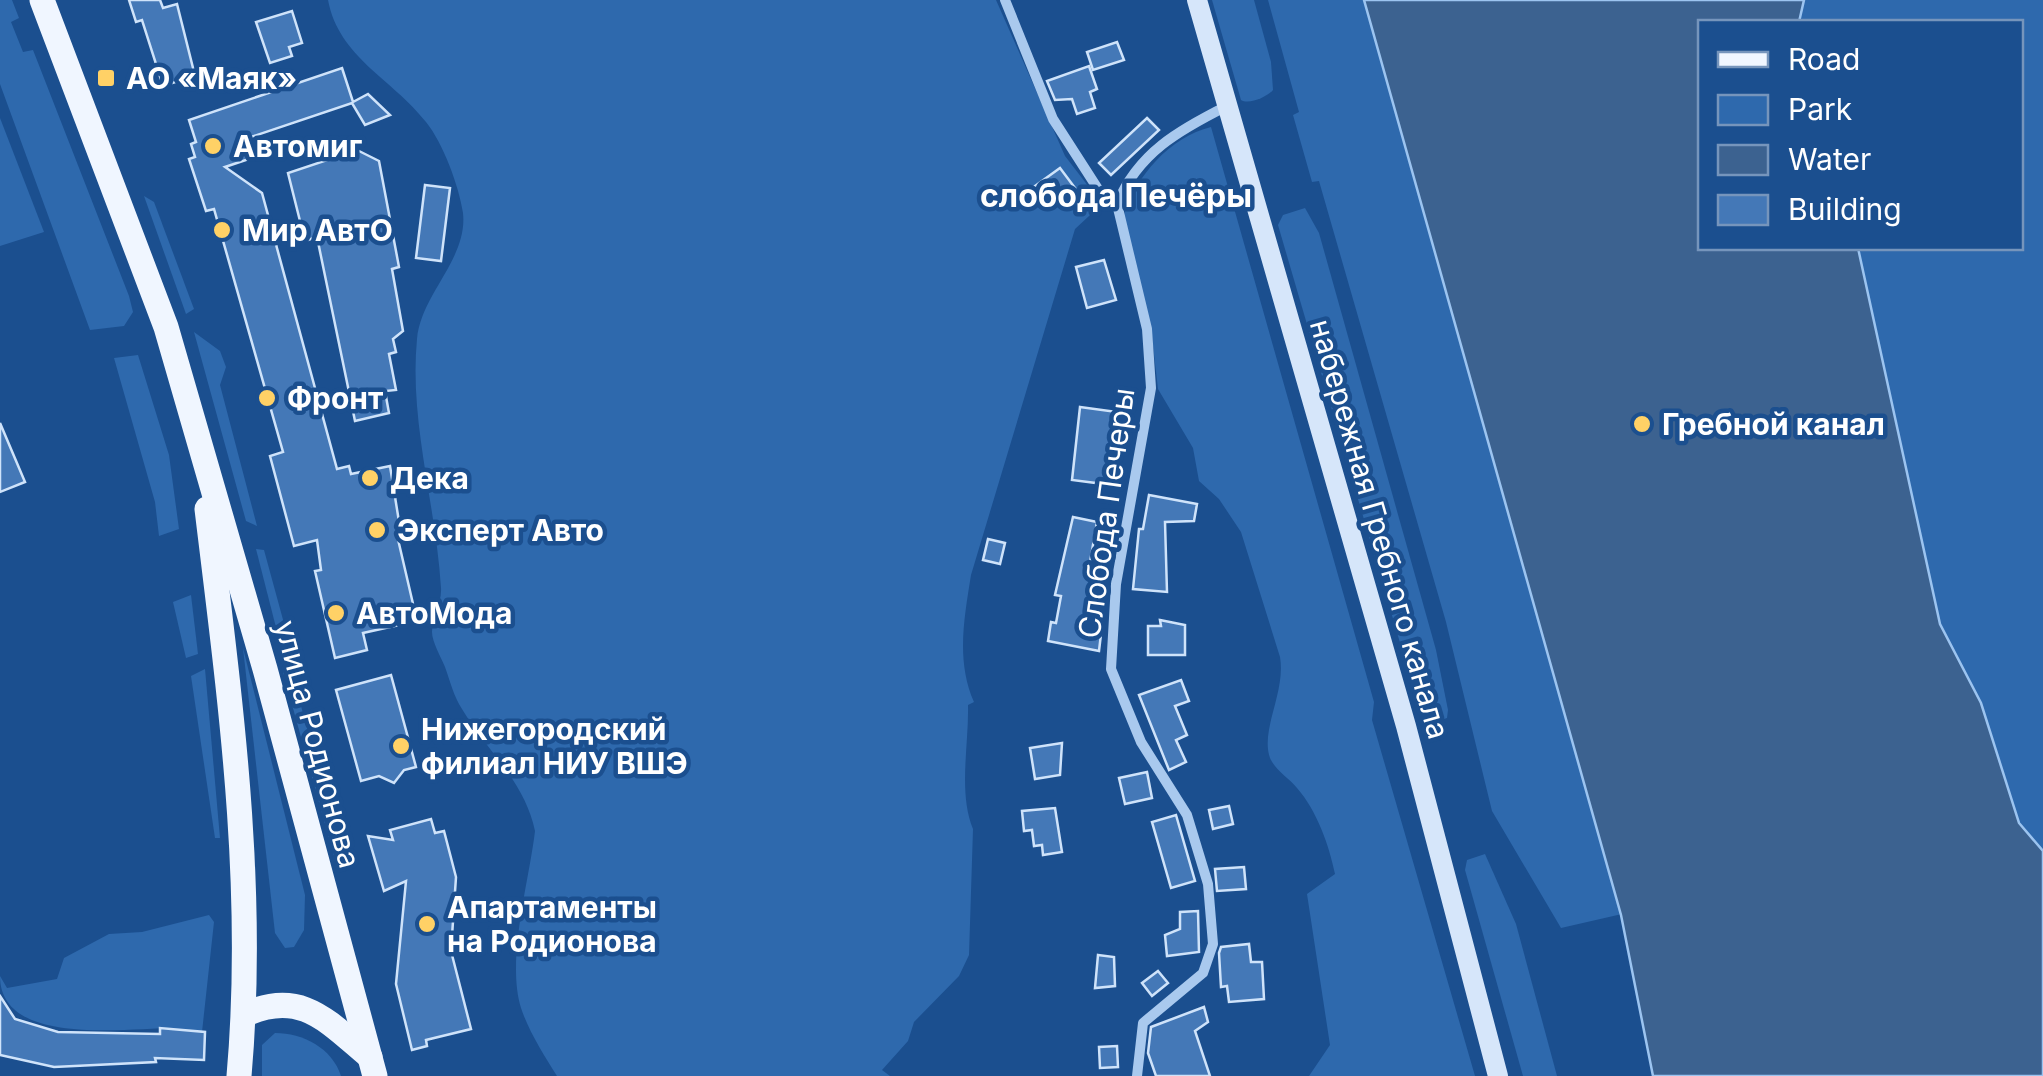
<svg xmlns="http://www.w3.org/2000/svg" width="2043" height="1076" viewBox="0 0 2043 1076" font-family="Inter,sans-serif">
	<style>
		.green { fill: #2e69ad; fill-rule: evenodd }
		.water { fill: #3c6290; stroke: #9cc4f0; stroke-width: 2.5 }
		.building { fill: #4478b7; stroke: #cfe3fa; stroke-width: 2.5 }
		.lines { fill: none; stroke-linecap: round; stroke-linejoin: round }
		.street { stroke: #a9c9ee; stroke-width: 10 }
		.secondary { stroke: #d6e6fa; stroke-width: 20 }
		.primary { stroke: #f0f6ff; stroke-width: 25 }
		.poi-dot { fill: #ffd166; stroke: #1b4f8f; stroke-width: 4 }
		.labels { text-anchor: middle; dominant-baseline: central; stroke-width: 9; stroke-linejoin: round; paint-order: stroke }
		.poi-label { font-size: 30px; font-weight: bold; fill: #fff; stroke: #1b4f8f; text-anchor: start }
		.street-label { font-size: 30px; fill: #fff; stroke: #1b4f8f }
		.neighbourhood-label { font-size: 32px; font-weight: bold; fill: #fff; stroke: #1b4f8f }
	</style>
	<rect width="100%" height="100%" fill="#1b4f8f"/>
	<g class="green">
		<polygon points="0,0 12,0 19,18 11,22 23,52 33,50 129,296 133,312 124,326 90,330 0,84"/>
		<path d="M 328,0 L 996,0 L 1065,156 L 1102,204 L 1075,229 L 971,575 C 964,619 956,661 974,702 L 968,705 C 969,745 958,792 973,829 L 969,955 L 959,976 L 914,1022 L 908,1041 L 882,1070 L 890,1076 L 557,1076 C 544,1055 529,1032 521,1008 C 506,960 529,882 535,831 C 525,782 487,751 462,709 C 454,697 450,681 445,667 C 441,657 432,642 432,632 C 432,617 442,603 441,588 C 436,505 409,422 417,339 C 421,294 468,259 463,213 C 459,186 443,143 426,122 C 393,79 339,58 328,0 Z"/>
		<path d="M 1212,0 L 1254,0 L 1271,62 L 1273,90 C 1267,97 1249,105 1241,100 Z"/>
		<path d="M 1268,0 L 2043,0 L 2043,851 L 2018,823 L 1561,928 L 1492,811 L 1446,622 L 1319,181 L 1312,182 L 1293,115 L 1299,112 ZM 1700,22 L 2020,22 L 2020,248 L 1700,248 Z"/>
		<polygon points="0,118 44,232 0,246"/>
		<path d="M 1211,127 L 1374,702 L 1372,720 L 1475,1076 L 1309,1076 L 1330,1045 L 1307,894 L 1335,874 C 1329,845 1317,811 1297,788 C 1289,778 1275,770 1270,758 C 1260,730 1286,692 1280,657 L 1241,532 L 1219,499 L 1199,481 L 1193,448 L 1158,389 L 1151,328 L 1124,215 C 1136,176 1170,137 1211,127 Z"/>
		<polygon points="144,196 154,202 194,309 186,314"/>
		<polygon points="1305,208 1319,233 1436,650 1448,710 1447,718 1429,724 1422,718 1278,225 1283,215"/>
		<polygon points="194,332 220,351 226,367 220,385 257,526 246,521"/>
		<polygon points="138,355 169,455 179,529 159,536 155,502 114,358"/>
		<polygon points="256,549 264,550 291,649 287,653 282,651"/>
		<polygon points="191,595 198,654 186,658 173,602"/>
		<polygon points="243,648 305,895 304,930 294,947 285,948 275,933"/>
		<polygon points="205,669 220,838 215,838 191,676"/>
		<polygon points="283,672 292,673 342,856 335,860"/>
		<polygon points="1485,854 1516,924 1557,1076 1523,1076 1465,870 1467,860"/>
		<path d="M 209,915 L 214,922 L 202,1032 L 176,1035 L 174,1028 C 126,1028 0,1047 0,976 L 7,988 L 57,979 L 64,958 L 109,934 L 142,932 Z"/>
		<path d="M 275,1033 C 303,1033 332,1048 341,1076 L 262,1076 L 262,1045 Z"/>
	</g>
	<polygon class="water" points="1364,0 1804,0 1799,22 1700,22 1700,248 1858,248 1940,624 1981,703 2019,823 2043,851 2043,1076 1653,1076 1621,915"/>
	<g class="building">
		<polygon points="129,0 160,0 163,8 177,4 195,76 163,86 142,20 136,22"/>
		<polygon points="292,11 302,43 289,47 292,56 270,63 256,22"/>
		<polygon points="1117,42 1124,60 1093,70 1087,52"/>
		<polygon points="1089,66 1097,89 1090,92 1095,108 1077,114 1072,99 1055,100 1047,81"/>
		<polygon points="342,68 353,102 368,94 390,115 365,125 352,103 242,140 249,159 225,167 262,193 337,469 349,466 351,474 390,466 401,534 397,535 417,621 363,633 367,650 335,658 315,571 321,570 317,540 294,546 270,456 283,452 214,209 206,211 189,159 195,157 191,144 196,142 189,120"/>
		<polygon points="1147,118 1159,130 1111,175 1099,163"/>
		<polygon points="357,150 379,161 399,267 392,269 403,331 393,339 396,352 389,354 396,390 385,391 389,413 355,421 317,237 305,241 288,173"/>
		<polygon points="1060,168 1075,188 1050,206 1035,186"/>
		<polygon points="425,185 450,188 441,261 416,258"/>
		<polygon points="1104,260 1116,300 1087,308 1076,267"/>
		<polygon points="1080,407 1117,412 1104,484 1072,480"/>
		<polygon points="0,423 25,482 0,492"/>
		<polygon points="1149,495 1197,504 1194,521 1165,522 1167,592 1133,589 1139,529 1143,529"/>
		<polygon points="1073,517 1097,522 1089,568 1095,570 1080,632 1101,634 1099,651 1048,641 1051,622 1056,623 1061,596 1055,595"/>
		<polygon points="988,539 1005,543 1000,564 983,560"/>
		<polygon points="1160,620 1185,625 1185,655 1148,655 1148,626 1161,626"/>
		<polygon points="391,675 416,767 404,770 394,783 379,776 361,781 336,690"/>
		<polygon points="1181,680 1189,701 1175,706 1187,735 1176,740 1186,762 1169,770 1139,695"/>
		<polygon points="1062,743 1060,775 1035,779 1030,748"/>
		<polygon points="1147,772 1152,798 1125,804 1119,778"/>
		<polygon points="1229,806 1233,824 1213,829 1209,810"/>
		<polygon points="1055,808 1062,852 1043,855 1042,845 1034,846 1032,830 1024,831 1022,811"/>
		<polygon points="1176,815 1195,881 1171,888 1152,822"/>
		<polygon points="431,819 435,833 444,831 456,877 451,951 471,1029 426,1040 427,1046 412,1050 396,984 406,881 384,891 368,836 393,840 390,830"/>
		<polygon points="1244,867 1246,889 1217,891 1215,869"/>
		<polygon points="1198,911 1199,952 1167,956 1165,935 1180,929 1180,912"/>
		<polygon points="1249,944 1251,962 1262,962 1264,999 1229,1002 1227,986 1221,987 1219,953 1221,947"/>
		<polygon points="1098,955 1114,957 1115,986 1095,988"/>
		<polygon points="1158,971 1168,983 1152,996 1142,983"/>
		<polygon points="0,996 15,1019 58,1032 160,1034 160,1028 205,1032 204,1060 155,1058 156,1062 54,1067 0,1055"/>
		<polygon points="1204,1007 1208,1022 1195,1031 1210,1076 1156,1076 1148,1053 1151,1027"/>
		<polygon points="1117,1046 1118,1067 1100,1068 1099,1047"/>
	</g>
	<g class="lines">
		<g class="street">
			<polyline points="1005,0 1053,119 1098,189 1117,204 1147,329 1151,388 1116,584 1111,669 1141,742 1187,815 1208,884 1213,944 1203,973 1143,1023 1137,1076"/>
			<path d="M 1117,204 C 1138,153 1179,130 1227,106"/>
		</g>
		<polyline class="secondary" points="1197,0 1406,726 1498,1076"/>
		<g class="primary">
			<polyline points="42,0 166,327 265,669 375,1076"/>
			<path d="M 207,509 C 230,699 256,885 239,1076"/>
			<path d="M 244,1015 C 301,988 328,1022 370,1057"/>
		</g>
	</g>
	<g class="poi-dot">
		<rect x="96" y="68" width="20" height="20" rx="5"/>
		<circle cx="213" cy="146" r="10"/>
		<circle cx="222" cy="230" r="10"/>
		<circle cx="267" cy="398" r="10"/>
		<circle cx="1642" cy="424" r="10"/>
		<circle cx="370" cy="478" r="10"/>
		<circle cx="377" cy="530" r="10"/>
		<circle cx="336" cy="613" r="10"/>
		<circle cx="401" cy="746" r="10"/>
		<circle cx="427" cy="924" r="10"/>
	</g>
	<g class="labels">
		<g class="poi-label">
			<text x="126" y="78">АО «Маяк»</text>
			<text x="233" y="146">Автомиг</text>
			<text x="242" y="230">Мир АвтО</text>
			<text x="287" y="398">Фронт</text>
			<text x="1662" y="424">Гребной канал</text>
			<text x="390" y="478">Дека</text>
			<text x="397" y="530">Эксперт Авто</text>
			<text x="356" y="613">АвтоМода</text>
			<text x="421" y="729">Нижегородский<tspan x="421" dy="34">филиал НИУ ВШЭ</tspan></text>
			<text x="447" y="907">Апартаменты<tspan x="447" dy="34">на Родионова</tspan></text>
		</g>
		<g class="street-label">
			<text transform="translate(1106 513) rotate(-82)">Слобода Печеры</text>
			<text transform="translate(1380 529) rotate(74)">набережная Гребного канала</text>
			<text transform="translate(318 744) rotate(75)">улица Родионова</text>
		</g>
		<g class="neighbourhood-label">
			<text x="1116" y="195">слобода Печёры</text>
		</g>
	</g>
	<rect x="1698" y="20" width="325" height="230" fill="#1b4f8f" stroke="#7695bc" stroke-width="2.5"/>
	<rect x="1718" y="52" width="50" height="15" fill="#f0f6ff" stroke="#7695bc" stroke-width="2.5"/>
	<text x="1788" y="70" font-size="30" fill="#ffffff">Road</text>
	<rect x="1718" y="95" width="50" height="30" fill="#2e69ad" stroke="#7695bc" stroke-width="2.5"/>
	<text x="1788" y="120" font-size="30" fill="#ffffff">Park</text>
	<rect x="1718" y="145" width="50" height="30" fill="#3c6290" stroke="#7695bc" stroke-width="2.5"/>
	<text x="1788" y="170" font-size="30" fill="#ffffff">Water</text>
	<rect x="1718" y="195" width="50" height="30" fill="#4478b7" stroke="#7695bc" stroke-width="2.5"/>
	<text x="1788" y="220" font-size="30" fill="#ffffff">Building</text>
</svg>
